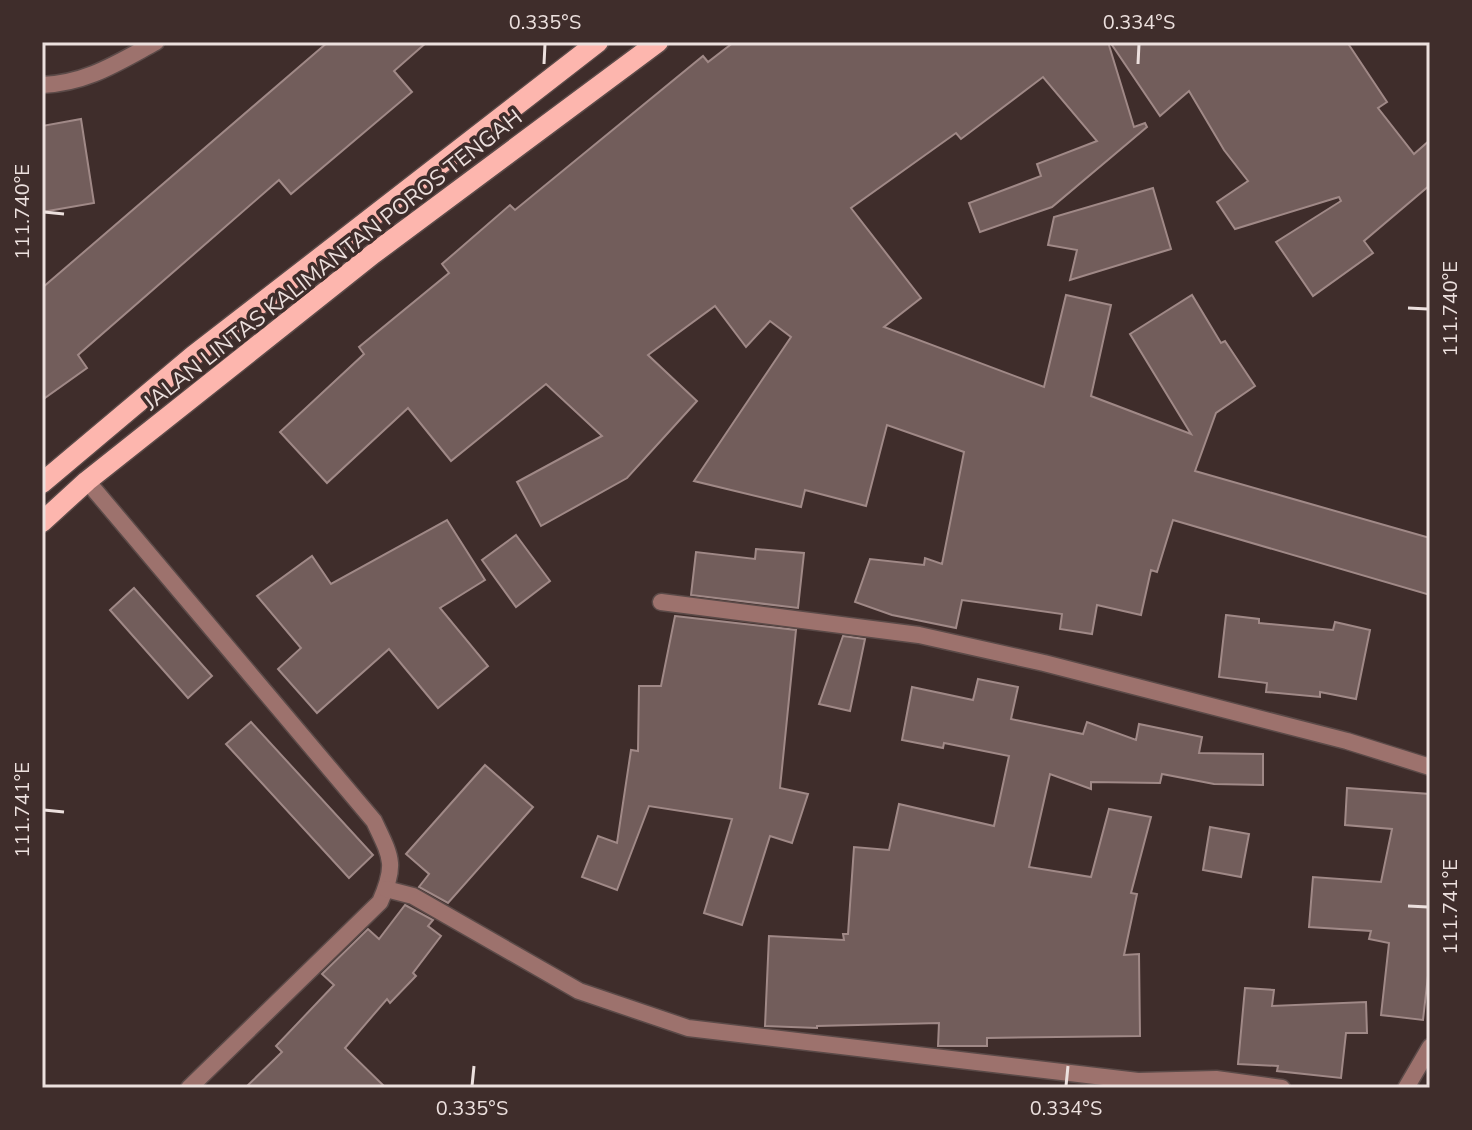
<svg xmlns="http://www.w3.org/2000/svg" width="1472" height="1130" viewBox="0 0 1472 1130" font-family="'Nunito Sans',sans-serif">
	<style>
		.building { fill: #725d5b; stroke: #a08987; stroke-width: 2 }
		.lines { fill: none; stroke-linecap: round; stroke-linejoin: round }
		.street-casing { stroke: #5b4a48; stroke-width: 19 }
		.primary-casing { stroke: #5b4a48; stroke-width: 23 }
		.street { stroke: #9d726d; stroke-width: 16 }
		.primary { stroke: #fdb6ae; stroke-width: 20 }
		.ticks { fill: none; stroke: #ece0de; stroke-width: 3 }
		.labels { text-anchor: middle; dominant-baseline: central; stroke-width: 7; stroke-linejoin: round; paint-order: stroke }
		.street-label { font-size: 22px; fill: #ece0de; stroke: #3f2d2b }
		.neatline { fill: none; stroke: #ece0de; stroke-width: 3 }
		.ticks-label { font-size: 20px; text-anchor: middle; fill: #ece0de }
	</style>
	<rect width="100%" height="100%" fill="#3f2d2b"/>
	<g class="building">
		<polygon points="328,42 427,42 394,71 412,92 291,194 279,180 78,355 87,368 42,400 42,288"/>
		<polygon points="734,42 1108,42 1134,127 1145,123 1147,127 1052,207 980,232 969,203 1041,176 1037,164 1097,141 1043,77 961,139 956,133 851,208 921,298 884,327 1044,387 1066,295 1111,305 1091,396 1191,434 1130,334 1192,295 1221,343 1225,341 1255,386 1216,413 1195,471 1430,538 1430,595 1173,520 1157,572 1151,570 1141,615 1097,605 1092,634 1060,629 1062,614 962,600 956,628 892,615 855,602 870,559 924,565 925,558 942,564 964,452 887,425 866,506 805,490 801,507 694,481 791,337 770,321 746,347 715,306 648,355 697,401 627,478 541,526 517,482 602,436 546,384 451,461 408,408 327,483 280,432 364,354 359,347 449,273 442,264 510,205 515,210 703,56 708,62"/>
		<polygon points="1110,42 1347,42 1387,102 1378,108 1414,154 1430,140 1430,185 1364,241 1373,253 1313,296 1276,242 1341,201 1339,197 1235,229 1217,202 1248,181 1224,150 1189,91 1160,116"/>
		<polygon points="81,119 94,203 42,212 42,126"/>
		<polygon points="1153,188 1171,249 1070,280 1077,250 1048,245 1054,217"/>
		<polygon points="447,520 485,580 440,608 488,666 438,708 389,649 317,713 278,669 301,648 257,596 312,556 331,584"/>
		<polygon points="516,535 550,581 516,607 482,560"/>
		<polygon points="756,549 804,553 798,608 691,595 696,552 755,559"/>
		<polygon points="134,588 212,676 188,698 110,610"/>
		<polygon points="1226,615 1259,619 1259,623 1333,630 1335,622 1370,630 1356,699 1320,692 1320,697 1266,692 1267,683 1219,677"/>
		<polygon points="675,616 796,630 780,788 808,794 792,843 770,836 742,925 704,913 732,819 649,806 617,890 582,877 598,836 617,843 631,750 638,751 639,686 661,686"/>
		<polygon points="843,636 865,639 850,711 819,704"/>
		<polygon points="978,679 1018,687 1011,719 1083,734 1087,722 1136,740 1139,724 1202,737 1199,753 1263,754 1263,785 1214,784 1162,774 1160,783 1091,782 1091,789 1050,774 1029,867 1091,877 1109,809 1151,817 1131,893 1137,894 1124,955 1139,954 1140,1036 987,1038 987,1046 938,1046 939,1023 817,1026 817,1028 765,1026 769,936 844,940 843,934 848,934 854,847 889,850 899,804 994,826 1009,756 944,743 943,748 902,740 912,687 973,700"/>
		<polygon points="251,722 373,855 349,878 226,744"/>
		<polygon points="485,765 533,807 448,903 419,887 429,874 406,854"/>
		<polygon points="1347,788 1430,794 1430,958 1423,1020 1381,1015 1389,943 1369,939 1371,931 1309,927 1313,877 1381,882 1392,829 1345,825"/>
		<polygon points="1210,827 1249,834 1241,877 1203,870"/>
		<polygon points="405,905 433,920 428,926 441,936 413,973 416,976 390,1003 387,999 345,1048 386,1088 245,1088 282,1052 276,1046 334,985 322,974 368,929 379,939"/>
		<polygon points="1245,988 1274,990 1272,1006 1366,1002 1367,1033 1346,1033 1341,1078 1277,1071 1278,1066 1238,1064"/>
	</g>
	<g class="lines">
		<defs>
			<g id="street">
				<path d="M 42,85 C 87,83 117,63 156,42"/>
				<path d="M 87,481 L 374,821 C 391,857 397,864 380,902 L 189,1088"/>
				<polyline points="661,602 919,635 1044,663 1347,741 1430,767"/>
				<polyline points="386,889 413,896 579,991 688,1028 1138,1081 1216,1079 1282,1088"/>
				<polyline points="1406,1088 1430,1047"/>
			</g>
			<g id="primary">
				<polyline points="42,483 193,356 598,42"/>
				<polyline points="42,522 87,481 373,254 658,42"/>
			</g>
		</defs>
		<use href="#street" class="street-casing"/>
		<use href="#primary" class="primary-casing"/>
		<use href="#street" class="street"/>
		<use href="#primary" class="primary"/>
	</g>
	<path class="ticks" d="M 544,64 L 545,44M 1138,64 L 1139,44M 44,212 L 64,214M 1408,308 L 1428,309M 44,810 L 64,812M 1408,906 L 1428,907M 472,1086 L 474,1066M 1066,1086 L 1068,1066"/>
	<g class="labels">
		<g class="street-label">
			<text transform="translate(333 260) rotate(-38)">JALAN LINTAS KALIMANTAN POROS TENGAH</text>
		</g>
	</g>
	<rect width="1472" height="1130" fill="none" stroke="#3f2d2b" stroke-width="88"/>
	<rect x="44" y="44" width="1384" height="1042" class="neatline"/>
	<g class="ticks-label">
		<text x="545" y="29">0.335°S</text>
		<text x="1139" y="29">0.334°S</text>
		<text transform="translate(22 212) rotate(-90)" y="7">111.740°E</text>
		<text transform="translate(1450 309) rotate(-90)" y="7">111.740°E</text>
		<text transform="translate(22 810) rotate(-90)" y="7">111.741°E</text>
		<text transform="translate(1450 907) rotate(-90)" y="7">111.741°E</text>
		<text x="472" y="1115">0.335°S</text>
		<text x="1066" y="1115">0.334°S</text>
	</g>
</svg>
